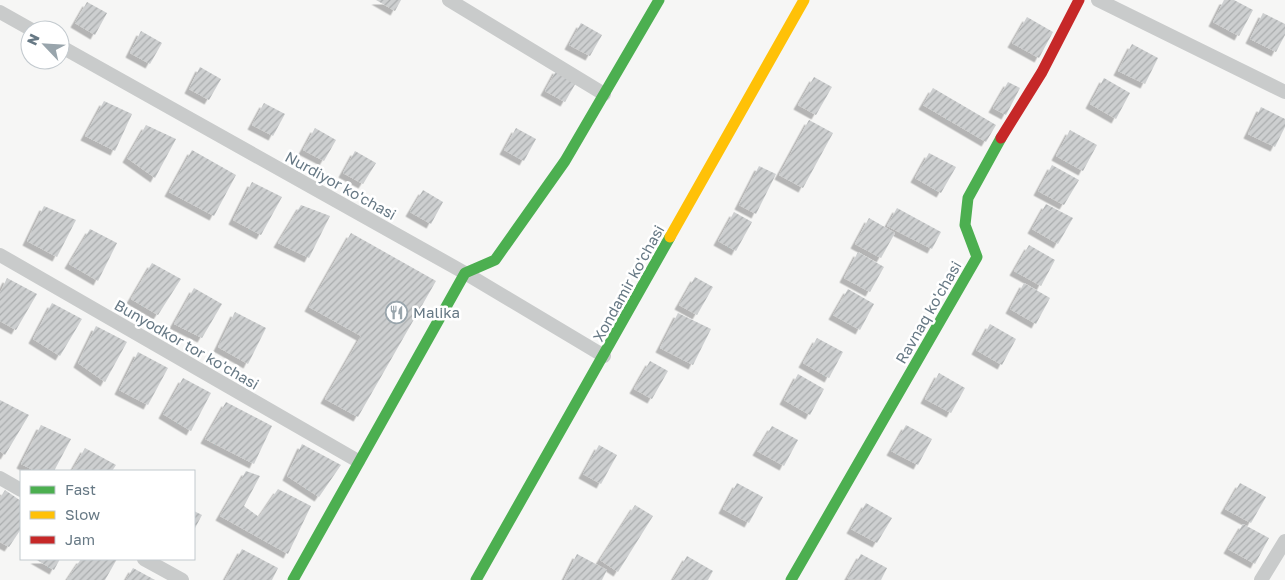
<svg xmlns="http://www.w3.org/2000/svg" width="1285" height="580" viewBox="0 0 1285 580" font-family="'Golos Text',sans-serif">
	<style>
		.building { fill: url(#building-hatch); filter: url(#shadow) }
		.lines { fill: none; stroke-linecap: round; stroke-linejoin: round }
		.street { stroke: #c9cbcb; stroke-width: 14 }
		.fast { stroke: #4caf50; stroke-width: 11 }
		.slow { stroke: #ffc107; stroke-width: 11 }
		.jam { stroke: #c62828; stroke-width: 11 }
		.labels { text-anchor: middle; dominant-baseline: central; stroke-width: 5; stroke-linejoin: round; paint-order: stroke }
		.street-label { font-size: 15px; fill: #677985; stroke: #fff }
		.poi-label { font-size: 15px; fill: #677985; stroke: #fff; text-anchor: start }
	</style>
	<defs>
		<pattern id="building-hatch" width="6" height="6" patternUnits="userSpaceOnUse" patternTransform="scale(1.25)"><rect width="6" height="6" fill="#cdcfd0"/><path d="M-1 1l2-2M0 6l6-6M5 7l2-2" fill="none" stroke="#aaadae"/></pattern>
		<filter id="shadow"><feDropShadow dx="-4.5" dy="4.5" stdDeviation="0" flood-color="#0004"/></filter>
	</defs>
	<rect width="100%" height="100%" fill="#f6f6f5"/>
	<g class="building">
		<polygon points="376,0 401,0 395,11"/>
		<polygon points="1224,0 1234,0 1253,10 1239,36 1213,22"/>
		<polygon points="87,2 107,13 95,35 75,23"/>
		<polygon points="1263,13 1285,24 1285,35 1276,52 1250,39"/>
		<polygon points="1027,17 1053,32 1039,58 1012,43"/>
		<polygon points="581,23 602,35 590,56 569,45"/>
		<polygon points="141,31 162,43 150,64 130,53"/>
		<polygon points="1132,44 1158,58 1145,84 1118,71"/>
		<polygon points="200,67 221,79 209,100 189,89"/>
		<polygon points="557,69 577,81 565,102 545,91"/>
		<polygon points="814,77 832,87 816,115 798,105"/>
		<polygon points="1104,78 1130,93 1116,119 1090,104"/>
		<polygon points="1008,82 1020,88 1006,115 993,108"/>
		<polygon points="933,88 996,125 986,142 923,105"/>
		<polygon points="104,101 132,114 115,151 85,136"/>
		<polygon points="264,103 285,114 273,136 252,125"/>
		<polygon points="1261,107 1285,119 1285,127 1275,147 1248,134"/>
		<polygon points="809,120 833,133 803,188 779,175"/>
		<polygon points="146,125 176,139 155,178 127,158"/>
		<polygon points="315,128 336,140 324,161 303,150"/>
		<polygon points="516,128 536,139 524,161 504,150"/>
		<polygon points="1070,130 1097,145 1083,171 1056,156"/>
		<polygon points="192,150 236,175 214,216 169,192"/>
		<polygon points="355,151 376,163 363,184 343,173"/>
		<polygon points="929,153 956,167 941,193 915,178"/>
		<polygon points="1052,165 1079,180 1064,205 1038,191"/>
		<polygon points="759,166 776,174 756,214 739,205"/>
		<polygon points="252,182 282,197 261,235 233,220"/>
		<polygon points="423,190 443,202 431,224 410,212"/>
		<polygon points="1046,204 1073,218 1058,244 1032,229"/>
		<polygon points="301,205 330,216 309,258 278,243"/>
		<polygon points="44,206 76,220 57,257 27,241"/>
		<polygon points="897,208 941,232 932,249 887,226"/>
		<polygon points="734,212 752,222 736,251 718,241"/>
		<polygon points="869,218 895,233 881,258 855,244"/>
		<polygon points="90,229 117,243 98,281 69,264"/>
		<polygon points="351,233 436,281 358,417 325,399 361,336 309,307"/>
		<polygon points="1029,245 1055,260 1041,286 1014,271"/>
		<polygon points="858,252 884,267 870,292 844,278"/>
		<polygon points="152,263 181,279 158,315 131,299"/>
		<polygon points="695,277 713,287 697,315 679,305"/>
		<polygon points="7,278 37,294 16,330 0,321 0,293"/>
		<polygon points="1024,283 1050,298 1036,324 1010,309"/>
		<polygon points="194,288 222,304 202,338 174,324"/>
		<polygon points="848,289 874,304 860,330 833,315"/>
		<polygon points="52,303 82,319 60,356 33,339"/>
		<polygon points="235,312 266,328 248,364 218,347"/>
		<polygon points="678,313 711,329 693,365 660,348"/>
		<polygon points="990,324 1016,339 1002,365 976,350"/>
		<polygon points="96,326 127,342 105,382 78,363"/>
		<polygon points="817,338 843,352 829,378 803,363"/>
		<polygon points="138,352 168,368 148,405 119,390"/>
		<polygon points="650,361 668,371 652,399 634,389"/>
		<polygon points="939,373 965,388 951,413 925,399"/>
		<polygon points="798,374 824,389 810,415 784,400"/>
		<polygon points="183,378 211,393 191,431 163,414"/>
		<polygon points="0,400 29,415 5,455 0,451"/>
		<polygon points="226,402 272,426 254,464 205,439"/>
		<polygon points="41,425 71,439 54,471 35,471 21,464"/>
		<polygon points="906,425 932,439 918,465 891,451"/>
		<polygon points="772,426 798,440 784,466 757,451"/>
		<polygon points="302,444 341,465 319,497 287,476"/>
		<polygon points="599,445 617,455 601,484 583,474"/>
		<polygon points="85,448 116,465 112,471 72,471"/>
		<polygon points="246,471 260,476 244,506 259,517 278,489 311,506 288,554 220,516"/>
		<polygon points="737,483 763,497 749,523 723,509"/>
		<polygon points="1240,483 1266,497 1251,523 1225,509"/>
		<polygon points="5,490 21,501 21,529 9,547 0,542 0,498"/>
		<polygon points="866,503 892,518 877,543 851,529"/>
		<polygon points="635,505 653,516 618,572 600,560"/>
		<polygon points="194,511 202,515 194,530"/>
		<polygon points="1243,524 1269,538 1255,564 1228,549"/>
		<polygon points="242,549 278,568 272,580 225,580"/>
		<polygon points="577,554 607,570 602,580 564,580"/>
		<polygon points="861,554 887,568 881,580 847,579"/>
		<polygon points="687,556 713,571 708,580 673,580"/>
		<polygon points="35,559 60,559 54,570"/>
		<polygon points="81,559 117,559 105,580 67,580"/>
		<polygon points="133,568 155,580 126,580"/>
	</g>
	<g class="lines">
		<g class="street">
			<polyline points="449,0 604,94"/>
			<polyline points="1098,0 1285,92"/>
			<polyline points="0,12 32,30"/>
			<polyline points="60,46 465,273 604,356"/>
			<polyline points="0,255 358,461"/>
			<polyline points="0,478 21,490"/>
			<polyline points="144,559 182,580"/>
			<polyline points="1261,580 1285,541"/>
		</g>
		<g class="fast">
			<polyline points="293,580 465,273 495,260 565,161 659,0"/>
			<polyline points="476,580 670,237"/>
			<polyline points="791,580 977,257 965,225 968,198 1001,138"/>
		</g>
		<polyline class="slow" points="670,237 804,0"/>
		<polyline class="jam" points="1001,138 1042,72 1079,0"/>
	</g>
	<defs>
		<symbol id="restaurant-ring" viewBox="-11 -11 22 22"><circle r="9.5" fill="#fff" stroke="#99a5ac" stroke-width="1.5"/><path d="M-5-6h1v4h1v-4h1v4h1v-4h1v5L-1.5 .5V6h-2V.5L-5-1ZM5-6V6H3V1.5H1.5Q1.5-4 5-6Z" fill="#99a5ac"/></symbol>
	</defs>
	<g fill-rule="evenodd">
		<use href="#restaurant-ring" x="384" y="300" width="25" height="25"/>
	</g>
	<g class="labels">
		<g class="street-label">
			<text transform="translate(341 185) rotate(29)">Nurdiyor ko'chasi</text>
			<text transform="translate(628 283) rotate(-61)">Xondamir ko'chasi</text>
			<text transform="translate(928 312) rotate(-60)">Ravnaq ko'chasi</text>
			<text transform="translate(187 344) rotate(30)">Bunyodkor tor ko'chasi</text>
		</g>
		<g class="poi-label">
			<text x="413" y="312">Malika</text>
		</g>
	</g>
	<rect x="20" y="470" width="175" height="90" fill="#ffffff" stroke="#c2c9ce"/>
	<rect x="30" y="486" width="25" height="8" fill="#4caf50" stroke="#c2c9ce"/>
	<text x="65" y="495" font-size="15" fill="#677985">Fast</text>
	<rect x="30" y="511" width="25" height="8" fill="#ffc107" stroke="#c2c9ce"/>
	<text x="65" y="520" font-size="15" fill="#677985">Slow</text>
	<rect x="30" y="536" width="25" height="8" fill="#c62828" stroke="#c2c9ce"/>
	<text x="65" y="545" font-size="15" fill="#677985">Jam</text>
	<g transform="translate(45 45) rotate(295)"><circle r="24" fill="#ffffff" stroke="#c2c9ce"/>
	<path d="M0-4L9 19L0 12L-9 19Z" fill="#99a5ac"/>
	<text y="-8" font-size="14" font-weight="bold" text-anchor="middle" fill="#677985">N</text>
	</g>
</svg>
